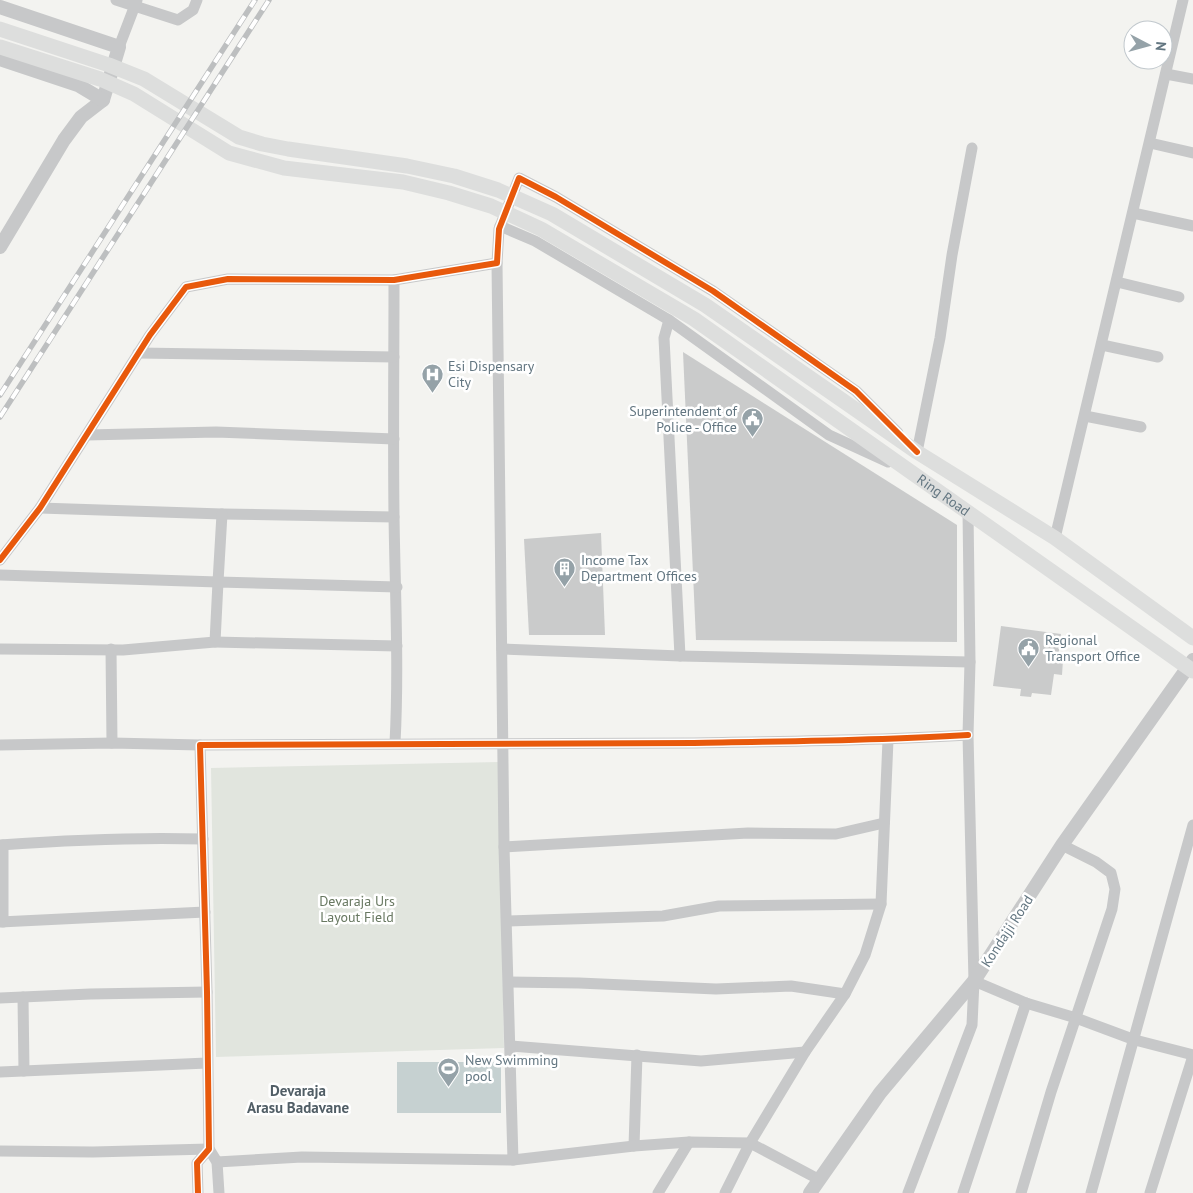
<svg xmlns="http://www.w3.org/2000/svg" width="1193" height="1193" viewBox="0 0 1193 1193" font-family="'PT Sans',sans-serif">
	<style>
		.green { fill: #e1e5de }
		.water { fill: #c6d1d1 }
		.building { fill: #cacbcb }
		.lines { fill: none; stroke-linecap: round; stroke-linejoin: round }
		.minor { stroke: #c7c8c9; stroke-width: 11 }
		.tertiary { stroke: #c7c8c9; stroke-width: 14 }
		.secondary { stroke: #dddedd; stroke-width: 15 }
		.rail-casing { stroke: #bdbfc0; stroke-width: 5.5 }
		.rail { stroke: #fff; stroke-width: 4; stroke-dasharray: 11; stroke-linecap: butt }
		.cycleway-casing { stroke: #fff; stroke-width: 9 }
		.cycleway { stroke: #e8590c; stroke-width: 6 }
		.labels { text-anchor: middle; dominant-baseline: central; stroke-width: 5; stroke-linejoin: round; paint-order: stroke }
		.poi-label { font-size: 14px; fill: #637681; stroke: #fff; text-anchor: start }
		.street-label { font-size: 14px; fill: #637681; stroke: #fff }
		.park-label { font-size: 14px; fill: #687861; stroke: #fff }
		.neighbourhood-label { font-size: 15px; font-weight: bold; fill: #515e66; stroke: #fff }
	</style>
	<rect width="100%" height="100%" fill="#f3f3f0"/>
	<polygon class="green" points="499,762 504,1048 216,1057 211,768"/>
	<rect class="water" x="397" y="1062" width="104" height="51"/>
	<g class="building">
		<polygon points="683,352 957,525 957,642 696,640"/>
		<polygon points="601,533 605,635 529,635 524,539"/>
		<polygon points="1001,626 1061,634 1058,659 1063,660 1062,675 1054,674 1051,695 1032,693 1031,697 1020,696 1021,689 993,686"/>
	</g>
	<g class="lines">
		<g class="minor">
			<polyline points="116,0 178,20 193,10 197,0"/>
			<polyline points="119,47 137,0"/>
			<polyline points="1166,74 1193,79"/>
			<polyline points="1150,143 1193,153"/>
			<polyline points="1133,213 1193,226"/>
			<polyline points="500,226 535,241 669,320 829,435 888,462"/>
			<path d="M 394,280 C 394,358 393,437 394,515 C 395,591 399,667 395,743"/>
			<polyline points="1117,282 1179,297"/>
			<polyline points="669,320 664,338 680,656"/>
			<polyline points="1102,345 1158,357"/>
			<polyline points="138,353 394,357"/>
			<polyline points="1085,416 1141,427"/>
			<polyline points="87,435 216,432 394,439"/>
			<polyline points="917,452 940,338 952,255 972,148"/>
			<polyline points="40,508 222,514 394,517"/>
			<polyline points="1055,538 1183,0"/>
			<polyline points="0,560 40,508 150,335 186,287 228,279 394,280 497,263 499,229 519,178 556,197 713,291 856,391 898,433"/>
			<polyline points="0,575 218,582 222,514"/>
			<polyline points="215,642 397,646"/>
			<polyline points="0,649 123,650 215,642 218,582 397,587"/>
			<polyline points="111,649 112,743"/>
			<polyline points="502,649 680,656 970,662"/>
			<polyline points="0,745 112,743 200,745"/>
			<path d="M 0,845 C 68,840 135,837 203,839"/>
			<polyline points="504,847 748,833 836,834 884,823"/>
			<polyline points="507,921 663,916 719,906 881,904"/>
			<polyline points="0,922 205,912"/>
			<polyline points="3,922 3,845"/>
			<polyline points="974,981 1026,1003 1076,1018 1135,1040 1193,1055"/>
			<polyline points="509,982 579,983 716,989 791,986 845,994"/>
			<polyline points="23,997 24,1071"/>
			<polyline points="0,998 90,994 207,992"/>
			<polyline points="511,1046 701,1061 805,1052"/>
			<polyline points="0,1072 207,1063"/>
			<polyline points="634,1146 637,1055"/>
			<polyline points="0,1151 93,1152 209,1149 217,1162 219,1193"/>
			<polyline points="513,1160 634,1146 689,1142 750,1143 820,1180"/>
			<polyline points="217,1162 302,1157 513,1160 504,847 497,263"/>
			<path d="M 198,1193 L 197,1163 L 209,1149 L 207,992 L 200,745 C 365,744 530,745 694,743 C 786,741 877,741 968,735"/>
			<polyline points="658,1193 689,1142"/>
			<polyline points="725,1193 750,1143 805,1052 845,994 865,955 881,904 888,740"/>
			<polyline points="908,1193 972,1025 974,981 968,735 970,662 968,512"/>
			<polyline points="963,1193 1026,1003"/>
			<polyline points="1021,1193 1051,1092 1112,909 1115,889 1111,873 1096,862 1062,845"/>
			<polyline points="1091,1193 1193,825"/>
			<polyline points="1150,1193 1193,1056"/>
		</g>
		<g class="tertiary">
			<polyline points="0,7 119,47 103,100 81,117 64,140 0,247"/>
			<polyline points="0,59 78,85 103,100"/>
			<polyline points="810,1193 880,1093 974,981 1062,845 1193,660"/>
		</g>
		<g class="secondary">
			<polyline points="0,29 109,65 144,79 239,137 262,144 288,149 407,166 454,176 498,190 552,214 705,305 917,452 1055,538 1193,638"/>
			<path id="s1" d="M 0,47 L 100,79 L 134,94 L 229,153 L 284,168 L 403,182 L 449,193 L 491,206 L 541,229 L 694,319 L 1193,671"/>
		</g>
		<defs>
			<g id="rail">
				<polyline points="0,395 255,0"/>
				<polyline points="0,417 269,0"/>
			</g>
		</defs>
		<use href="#rail" class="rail-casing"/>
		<use href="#rail" class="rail"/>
		<defs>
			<g id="cycleway">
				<polyline points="0,560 40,508 150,335 186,287 228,279 394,280 497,263 499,229 519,178 556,197 713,291 856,391 917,452"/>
				<path d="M 198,1193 L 197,1163 L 209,1149 L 207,992 L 200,745 C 365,744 530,745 694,743 C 786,741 877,741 968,735"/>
			</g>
		</defs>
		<use href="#cycleway" class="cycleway-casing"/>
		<use href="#cycleway" class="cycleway"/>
	</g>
	<defs>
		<symbol id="hospital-pin" viewBox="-11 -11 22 30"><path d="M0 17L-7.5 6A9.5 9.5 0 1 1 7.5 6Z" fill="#95a2a8" stroke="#fff"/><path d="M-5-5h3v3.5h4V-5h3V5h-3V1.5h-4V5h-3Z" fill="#fff"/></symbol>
		<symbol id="civic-pin" viewBox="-11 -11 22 30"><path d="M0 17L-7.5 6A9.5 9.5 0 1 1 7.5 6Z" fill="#95a2a8" stroke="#fff"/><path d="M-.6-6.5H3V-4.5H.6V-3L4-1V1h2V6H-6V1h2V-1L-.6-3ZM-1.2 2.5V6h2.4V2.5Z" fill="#fff"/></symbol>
		<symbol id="building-pin" viewBox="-11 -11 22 30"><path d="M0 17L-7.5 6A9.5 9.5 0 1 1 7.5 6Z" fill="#95a2a8" stroke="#fff"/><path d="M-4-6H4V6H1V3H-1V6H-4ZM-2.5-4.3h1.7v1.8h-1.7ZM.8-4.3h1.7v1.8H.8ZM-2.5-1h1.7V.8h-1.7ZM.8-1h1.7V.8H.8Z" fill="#fff"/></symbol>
		<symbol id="stadium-pin" viewBox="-11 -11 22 30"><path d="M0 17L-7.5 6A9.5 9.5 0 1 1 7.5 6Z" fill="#95a2a8" stroke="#fff"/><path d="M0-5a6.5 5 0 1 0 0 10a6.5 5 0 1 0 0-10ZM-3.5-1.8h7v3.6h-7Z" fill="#fff"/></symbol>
	</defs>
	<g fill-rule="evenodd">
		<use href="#hospital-pin" x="420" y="362" width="25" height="34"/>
		<use href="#civic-pin" x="740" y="406" width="25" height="34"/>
		<use href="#building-pin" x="552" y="556" width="25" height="34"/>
		<use href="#civic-pin" x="1016" y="636" width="25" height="34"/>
		<use href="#stadium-pin" x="436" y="1056" width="25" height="34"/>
	</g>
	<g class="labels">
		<g class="poi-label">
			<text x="448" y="366">Esi Dispensary<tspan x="448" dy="16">City</tspan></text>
			<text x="737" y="411" text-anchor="end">Superintendent of<tspan x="737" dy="16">Police - Office</tspan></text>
			<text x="581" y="560">Income Tax<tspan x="581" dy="16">Department Offices</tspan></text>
			<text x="1045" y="640">Regional<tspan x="1045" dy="16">Transport Office</tspan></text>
			<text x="465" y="1060">New Swimming<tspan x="465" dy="16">pool</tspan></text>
		</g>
		<g class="street-label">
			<text stroke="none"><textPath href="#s1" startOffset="1060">Ring Road</textPath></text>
			<text transform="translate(1007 931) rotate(-57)">Kondajji Road</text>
		</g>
		<g class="park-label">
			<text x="357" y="901">Devaraja Urs<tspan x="357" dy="16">Layout Field</tspan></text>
		</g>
		<g class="neighbourhood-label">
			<text x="298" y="1090">Devaraja<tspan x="298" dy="17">Arasu Badavane</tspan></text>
		</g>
	</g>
	<g transform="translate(1148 45) rotate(96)"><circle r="24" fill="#ffffff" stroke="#c1c8cd"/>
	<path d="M0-4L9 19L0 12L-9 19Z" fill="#95a2a8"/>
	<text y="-8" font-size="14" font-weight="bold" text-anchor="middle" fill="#637681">N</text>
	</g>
</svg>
